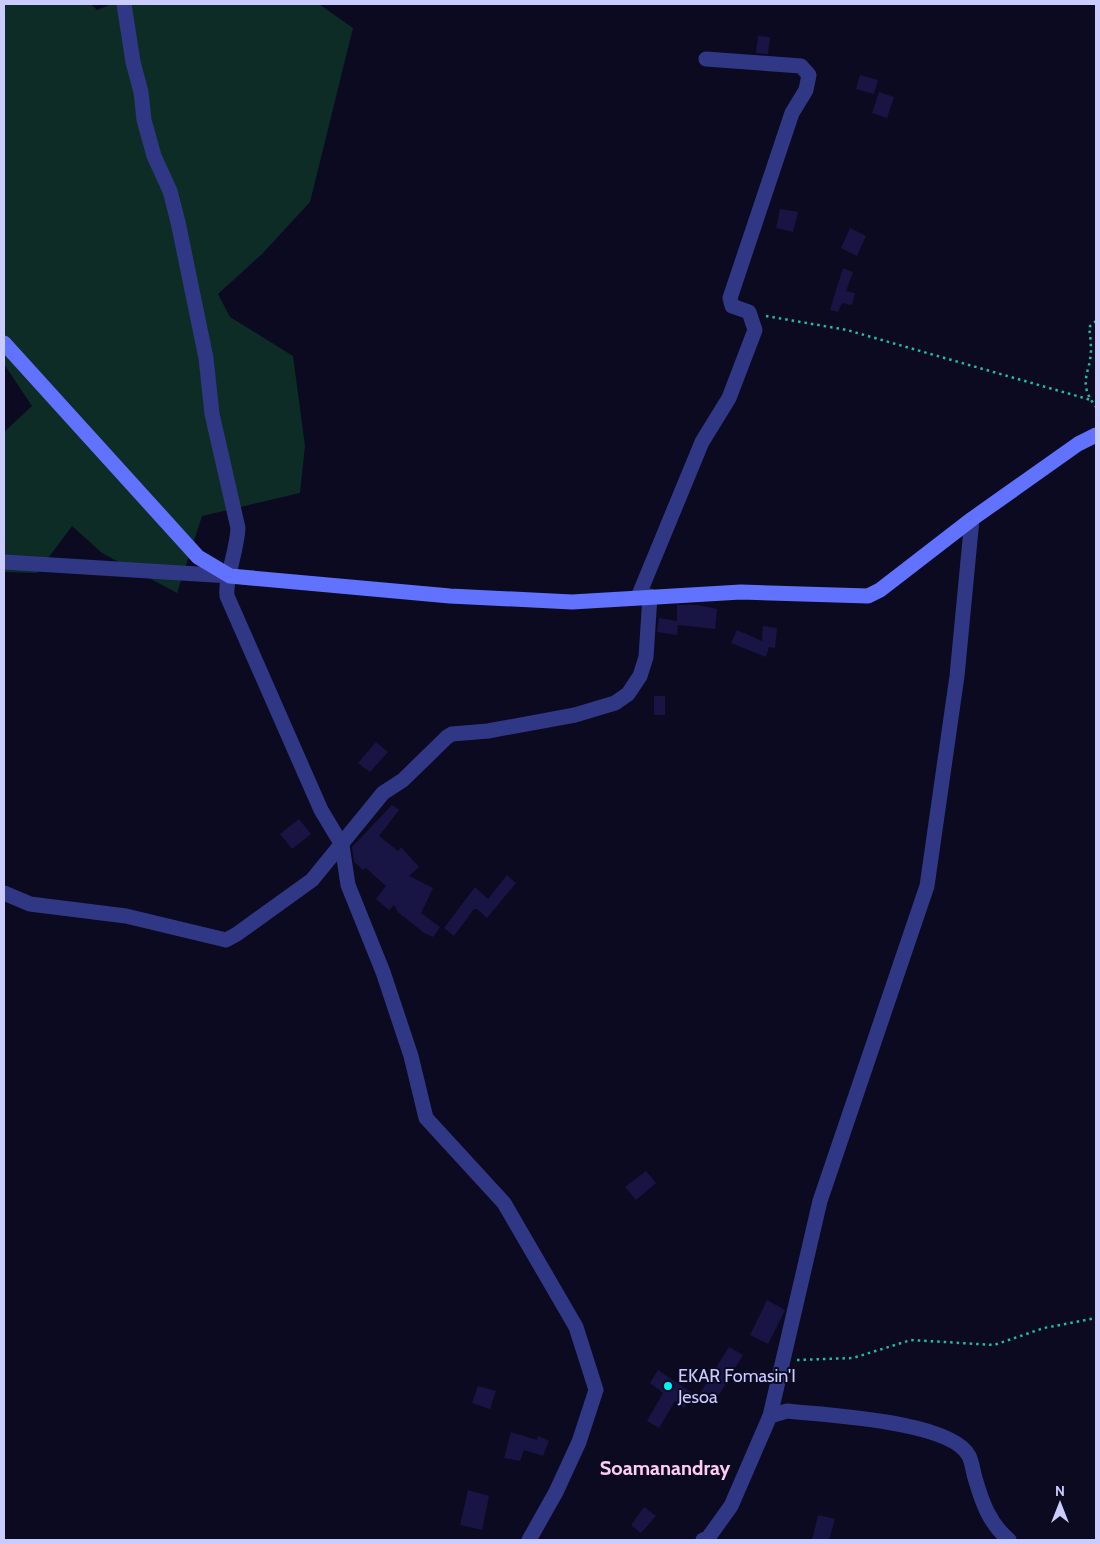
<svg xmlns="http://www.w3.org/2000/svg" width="1100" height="1544" viewBox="0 0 1100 1544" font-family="Cabin,sans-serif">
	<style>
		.green { fill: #0d2c26 }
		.building { fill: #181444 }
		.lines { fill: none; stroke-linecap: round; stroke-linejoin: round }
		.path { stroke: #20bd9f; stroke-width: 2.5; stroke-dasharray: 2.5 4; stroke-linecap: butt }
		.street { stroke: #303885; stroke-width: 15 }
		.secondary { stroke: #6172ff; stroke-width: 15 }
		.poi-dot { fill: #00f5ee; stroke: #0b0a21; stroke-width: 2 }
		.labels { text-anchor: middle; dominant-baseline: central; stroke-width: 4; stroke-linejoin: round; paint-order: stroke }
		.poi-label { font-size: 18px; fill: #cacbff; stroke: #0b0a21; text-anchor: start }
		.quarter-label { font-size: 20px; font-weight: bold; fill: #ffccf3; stroke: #0b0a21 }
	</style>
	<rect width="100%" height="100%" fill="#0b0a21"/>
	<polygon class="green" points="4,4 91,4 97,10 112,4 319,4 353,28 310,202 262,254 218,294 230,317 293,356 305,446 300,493 202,516 177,593 102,553 72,526 37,573 4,572 4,432 32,406 4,364"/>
	<g class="building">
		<polygon points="758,36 770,37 768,54 756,53"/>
		<polygon points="860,75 878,80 874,94 856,89"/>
		<polygon points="879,92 894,97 887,118 872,113"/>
		<polygon points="780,209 798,212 793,232 776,228"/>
		<polygon points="850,228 866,236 857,256 841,248"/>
		<polygon points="843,268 853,272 846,291 855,293 852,305 842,303 838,312 830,310"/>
		<polygon points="677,605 698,605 717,609 715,629 678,625 677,635 657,632 659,618 677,621"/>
		<polygon points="763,626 777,628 775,648 769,647 766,657 731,643 737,630 762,641"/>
		<rect x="654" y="696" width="11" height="19"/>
		<polygon points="376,742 388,752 370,772 358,763"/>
		<polygon points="392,805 399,810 379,836 398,851 401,847 419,867 409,876 433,888 421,913 440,927 433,937 424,933 398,912 394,905 389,910 376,899 386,886 366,868 363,870 354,862 352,847"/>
		<polygon points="299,819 311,834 292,849 280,834"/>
		<polygon points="507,875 516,883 487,918 477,909 474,909 454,936 444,928 475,887 488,899"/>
		<polygon points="646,1171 656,1183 636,1200 625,1187"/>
		<polygon points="767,1300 785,1310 768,1344 750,1335"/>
		<polygon points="729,1347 743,1355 714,1403 699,1395"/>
		<polygon points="658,1370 692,1393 684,1408 675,1401 659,1428 647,1421 663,1393 650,1383"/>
		<polygon points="478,1386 496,1391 490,1409 472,1403"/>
		<polygon points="511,1432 537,1440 538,1436 549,1441 543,1456 524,1450 520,1461 504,1458"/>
		<polygon points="468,1490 489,1496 482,1530 460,1525"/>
		<polygon points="644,1507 656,1516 641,1533 631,1525"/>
		<polygon points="818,1515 835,1519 829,1540 812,1540"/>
	</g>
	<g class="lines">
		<g class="path">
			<polyline points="766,316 847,330 1091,400"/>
			<path d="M 1096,321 L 1089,327 C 1090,334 1091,343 1091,351 C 1090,374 1077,383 1096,407"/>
			<polyline points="797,1360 853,1358 911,1340 994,1345 1044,1328 1096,1318"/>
		</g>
		<g class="street">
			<path d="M 124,4 L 133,62 L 141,92 L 144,120 L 154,156 L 170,191 L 178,222 L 206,358 L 212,414 L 238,528 C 237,551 225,578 227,596 L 321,810 L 342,845 L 348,885 L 383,972 L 411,1056 L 426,1118 L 504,1203 L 576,1327 L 596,1390 L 579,1442 L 556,1492 L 529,1540"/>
			<polyline points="4,562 230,576"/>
			<polyline points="638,597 702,442 729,398 755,330 749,312 732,306 730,298 792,113 806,90 809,75 801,66 706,59"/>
			<polyline points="4,893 30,904 126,916 226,940 237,934 312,880 383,793 403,780 447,737 452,734 488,731 575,715 615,703 628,694 640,676 646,657 650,596"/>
			<polyline points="770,1416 820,1201 927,886 957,676 972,519"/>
			<path d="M 703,1540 L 708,1538 L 731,1506 L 770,1416 L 787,1411 C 825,1415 952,1421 969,1456 C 972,1462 973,1471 975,1478 C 982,1502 989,1523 1009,1540"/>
		</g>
		<polyline class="secondary" points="4,343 198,557 230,576 450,596 572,602 741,592 868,596 880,590 972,519 1078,444 1096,435"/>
	</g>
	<circle class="poi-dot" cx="668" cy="1386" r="5"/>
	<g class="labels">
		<g class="poi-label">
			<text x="678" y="1376">EKAR Fomasin'I<tspan x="678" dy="21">Jesoa</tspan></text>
		</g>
		<g class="quarter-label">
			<text x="665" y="1468">Soamanandray</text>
		</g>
	</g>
	<rect width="1100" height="1544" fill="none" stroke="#cacbff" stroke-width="10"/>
	<g transform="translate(1060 1504)" stroke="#0b0a21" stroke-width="4" paint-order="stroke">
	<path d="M0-4L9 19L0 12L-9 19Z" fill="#cacbff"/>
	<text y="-8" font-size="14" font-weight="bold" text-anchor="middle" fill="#cacbff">N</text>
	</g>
</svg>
